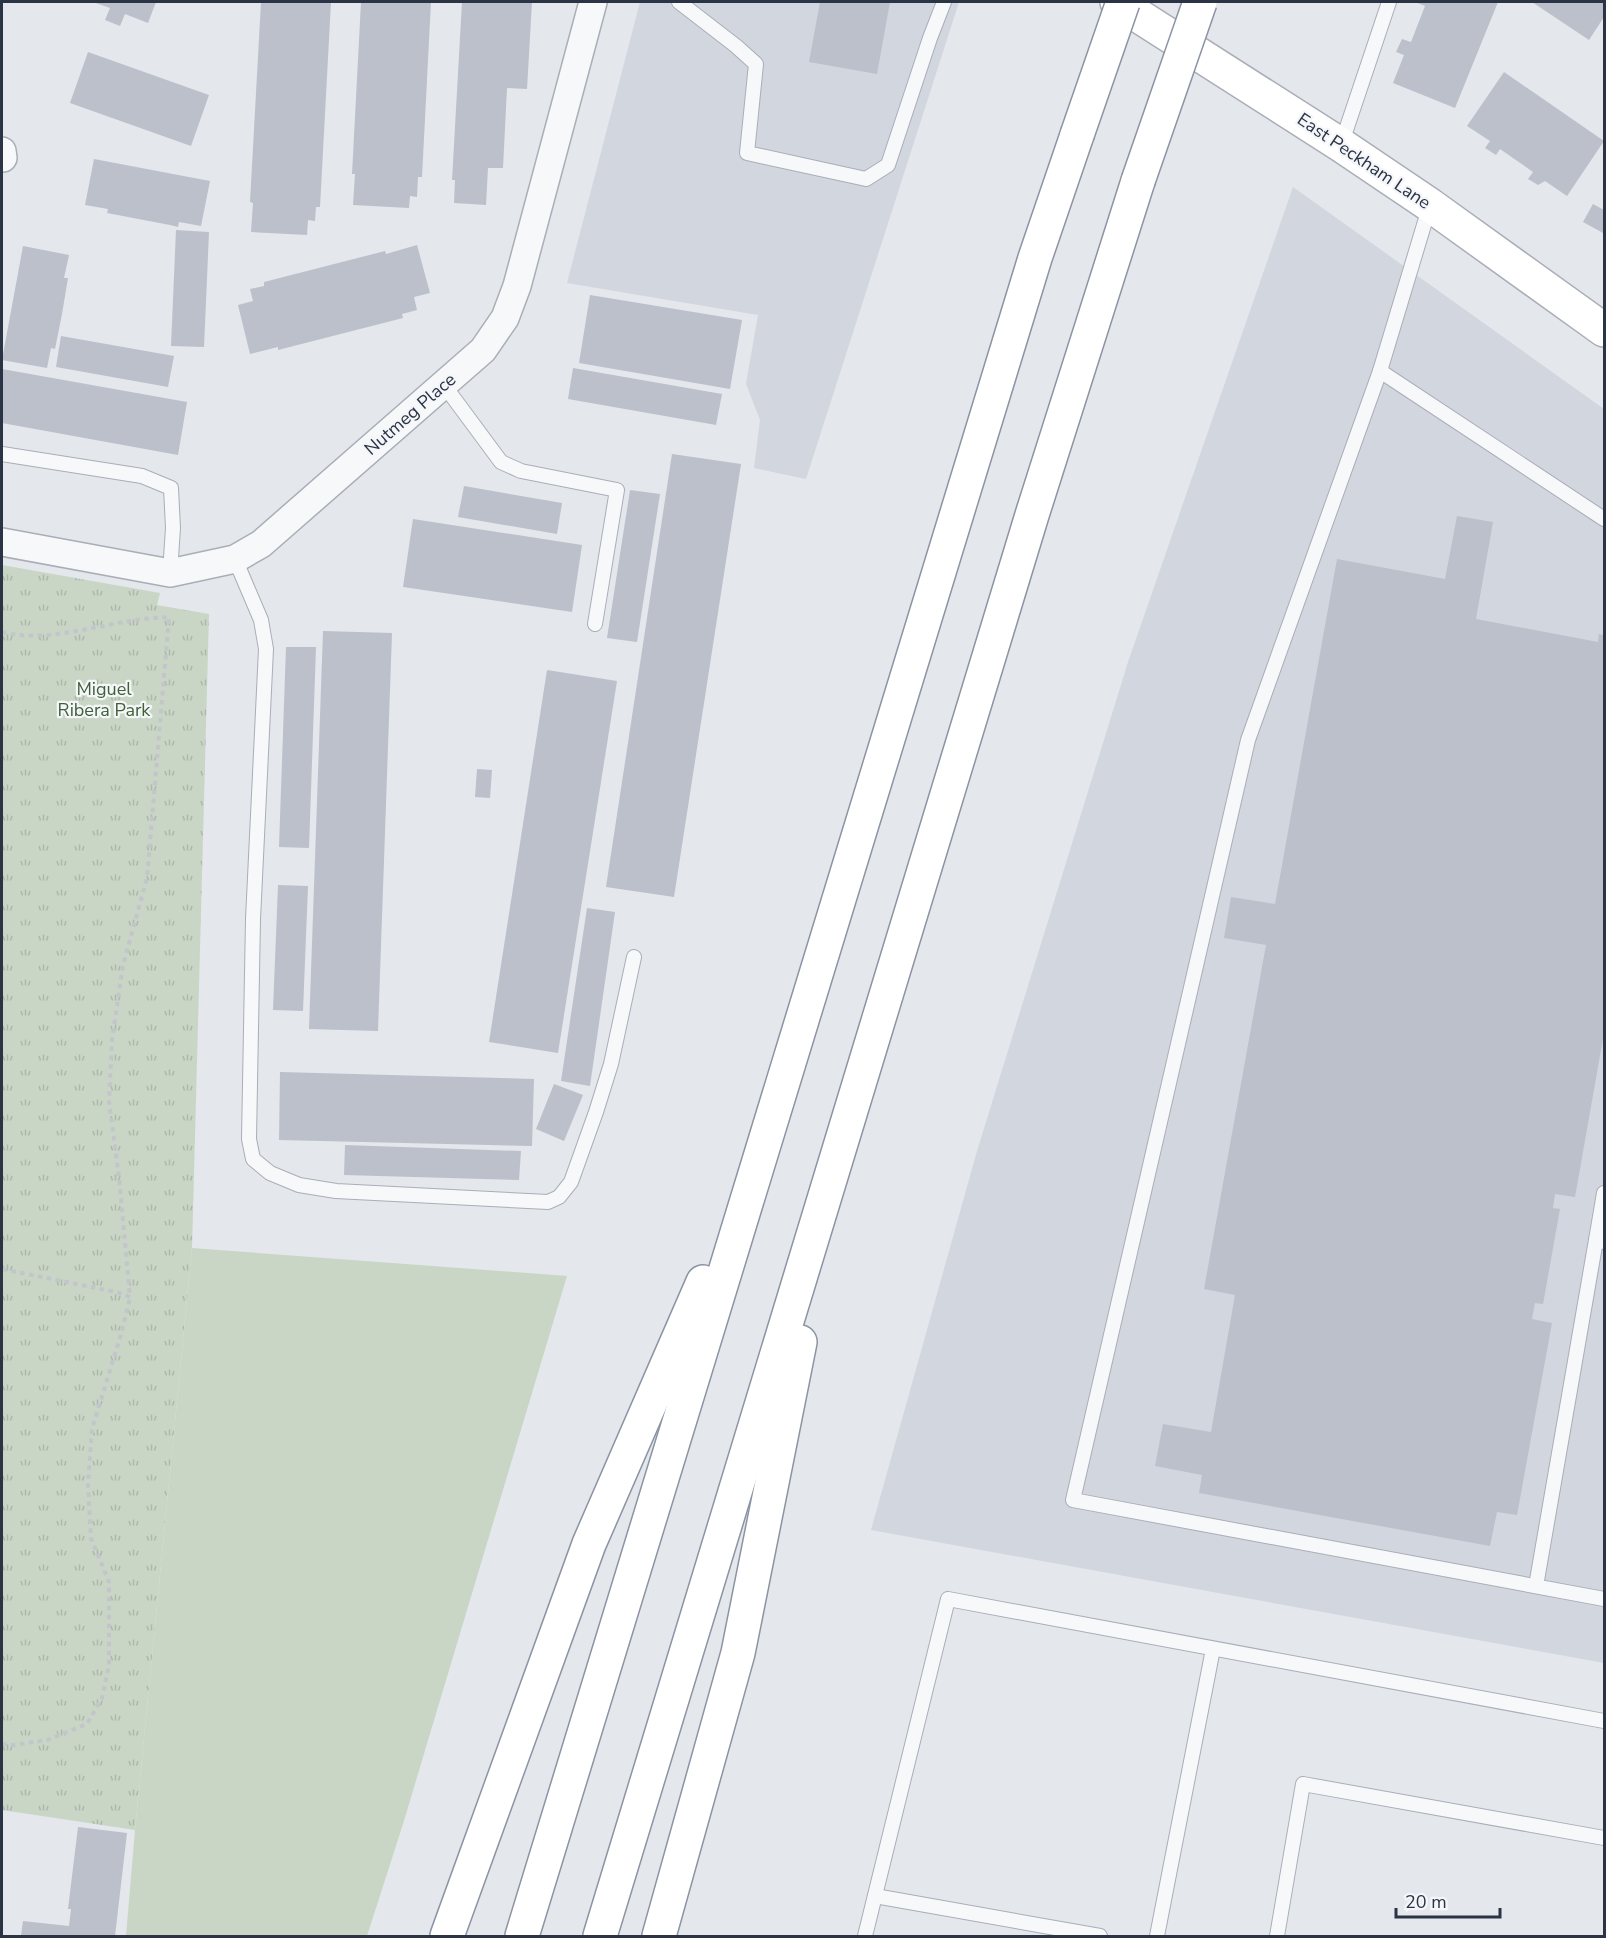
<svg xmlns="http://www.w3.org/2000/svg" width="1606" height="1938" viewBox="0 0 1606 1938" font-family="'Nunito Sans',sans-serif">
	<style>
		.built { fill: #d2d6de }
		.green { fill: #c9d6c5 }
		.park { fill: url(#park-tufts) }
		.building { fill: #bbc0ca }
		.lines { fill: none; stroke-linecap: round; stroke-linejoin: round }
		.lane-casing { stroke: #a9aeb7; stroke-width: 16 }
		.street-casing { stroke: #a9aeb7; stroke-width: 30 }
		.secondary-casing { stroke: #a9aeb7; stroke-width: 36 }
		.highway-casing { stroke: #8b94a3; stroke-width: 36 }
		.path { stroke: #c2c5cb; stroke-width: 4; stroke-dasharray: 4.5 4.5; stroke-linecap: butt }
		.lane { stroke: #f7f8fa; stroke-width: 14 }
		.street { stroke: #f7f8fa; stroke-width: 27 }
		.secondary { stroke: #fff; stroke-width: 33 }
		.highway { stroke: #fff; stroke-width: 33 }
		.highway-bridge-casing { stroke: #8b94a3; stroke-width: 36; stroke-linecap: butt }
		.highway-bridge { stroke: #fff; stroke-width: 33 }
		.labels { text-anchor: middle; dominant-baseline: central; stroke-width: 4.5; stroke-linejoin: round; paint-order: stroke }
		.street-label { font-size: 18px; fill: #2b3445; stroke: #f4f6f9 }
		.park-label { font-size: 18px; fill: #3f6138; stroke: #f4f6f9 }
	</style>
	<defs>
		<pattern id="park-tufts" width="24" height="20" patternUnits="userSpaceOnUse" patternTransform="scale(1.5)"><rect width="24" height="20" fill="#c9d6c5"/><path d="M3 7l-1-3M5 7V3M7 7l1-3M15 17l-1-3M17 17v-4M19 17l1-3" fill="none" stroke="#adb8ab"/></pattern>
	</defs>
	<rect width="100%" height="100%" fill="#e4e7ec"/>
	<g class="built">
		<polygon points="640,2 959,2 806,479 754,468 760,420 746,384 758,315 567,283"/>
		<polygon points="1293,187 1604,409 1604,1663 871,1530 977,1151 1128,662"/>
	</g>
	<polygon class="green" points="192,1248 567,1276 403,1824 367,1936 126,1936 135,1830"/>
	<polygon class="park" points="2,565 160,593 157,605 209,614 192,1248 135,1830 2,1810"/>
	<g class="building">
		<polygon points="93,2 156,2 148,23 125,14 120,26 105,20 110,8"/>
		<polygon points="261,2 331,2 320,207 316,207 315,221 308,220 307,235 251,232 253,203 250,202"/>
		<polygon points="361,2 431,2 422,177 418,177 417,197 410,196 409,208 353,205 355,174 352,174"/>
		<polygon points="462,2 532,2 527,89 507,88 503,168 488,168 486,205 454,203 455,180 452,180"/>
		<polygon points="820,2 890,2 877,74 809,62"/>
		<polygon points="1415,2 1498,2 1455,108 1393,83 1404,55 1396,52 1402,39 1411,42 1425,6"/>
		<polygon points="1532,2 1604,2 1604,17 1589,40"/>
		<polygon points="88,52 209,95 191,146 70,103"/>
		<polygon points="1504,72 1604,141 1567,196 1545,181 1538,185 1528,179 1533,172 1500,149 1496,155 1485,148 1490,141 1467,126"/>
		<polygon points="94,159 210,181 201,226 179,222 178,227 170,225 107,213 108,209 85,205"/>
		<polygon points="1593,204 1604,210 1604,230 1603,233 1583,222"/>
		<polygon points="176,230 209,232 204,347 171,346"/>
		<polygon points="417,245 430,293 414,297 417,310 402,314 403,318 278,350 278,347 250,354 238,305 253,301 250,289 264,286 264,282 385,251 386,254"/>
		<polygon points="23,246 69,255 64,278 68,278 62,314 55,349 51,348 47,368 2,360"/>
		<polygon points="590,295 742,320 730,389 579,363"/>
		<polygon points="61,336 174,356 168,387 56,367"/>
		<polygon points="573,368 722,394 716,425 568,399"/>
		<polygon points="2,369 187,402 178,455 2,423"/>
		<polygon points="672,454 741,464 674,897 606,887"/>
		<polygon points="464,486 562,503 557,534 458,517"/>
		<polygon points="630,490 660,494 637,642 607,638"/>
		<polygon points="1457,516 1493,522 1476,619 1598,642 1599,634 1604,635 1604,1033 1575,1197 1555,1194 1553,1208 1560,1209 1543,1304 1535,1303 1532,1319 1552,1323 1517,1515 1497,1512 1490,1546 1199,1493 1202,1475 1155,1466 1163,1424 1211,1432 1235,1295 1204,1289 1266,945 1224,938 1231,897 1275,904 1337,559 1445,579"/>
		<polygon points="413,519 582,545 572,612 403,587"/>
		<polygon points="323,631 392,633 378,1031 309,1029"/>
		<polygon points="286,647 316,647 309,848 279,847"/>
		<polygon points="547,670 617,681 558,1053 489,1042"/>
		<polygon points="477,769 492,770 490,798 475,797"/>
		<polygon points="278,885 308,886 303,1011 273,1010"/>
		<polygon points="587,908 615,912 590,1086 561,1081"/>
		<polygon points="280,1072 534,1079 532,1146 279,1140"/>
		<polygon points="554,1084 583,1095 564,1141 536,1129"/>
		<polygon points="345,1145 521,1151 519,1180 344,1175"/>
		<polygon points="78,1827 127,1833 115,1936 21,1936 23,1921 69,1926 71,1909 68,1909"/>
	</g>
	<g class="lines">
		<defs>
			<g id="lane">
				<polyline points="679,2 736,46 756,64 747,153 866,179 888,165 930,38 944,2"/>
				<polyline points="1341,145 1389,2"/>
				<polyline points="1380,371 1430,205"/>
				<polyline points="444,385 501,462 521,471 617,490 595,624"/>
				<polyline points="2,454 142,476 171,488 173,528 170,573"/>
				<polyline points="1604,519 1380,371 1248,740 1073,1500 1604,1599"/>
				<polyline points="235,559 261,620 266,649 253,919 249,1139 253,1159 270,1173 299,1185 336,1191 548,1202 559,1197 571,1182 596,1112 611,1064 634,957"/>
				<polyline points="1596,1240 1604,1193"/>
				<polyline points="1536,1586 1596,1240 1604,1242"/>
				<polyline points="875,1896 1100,1936"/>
				<polyline points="865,1936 948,1599 1604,1721"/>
				<polyline points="1157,1936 1213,1649"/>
				<polyline points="1277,1936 1303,1784 1604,1838"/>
			</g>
			<g id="street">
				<polyline points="2,151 3,158"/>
				<polyline points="2,542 170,573 235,559 261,544 483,350 505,318 517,286 593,2"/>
			</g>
			<polyline id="secondary" points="1117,2 1341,145 1430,205 1604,330"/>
			<g id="highway">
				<polyline points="447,1936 589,1544 703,1282"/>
				<polyline points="522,1936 1035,258 1077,135"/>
				<polyline points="600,1936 1032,515 1138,181"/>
				<polyline points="659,1936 738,1653 800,1342"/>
			</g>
		</defs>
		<use href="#lane" class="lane-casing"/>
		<use href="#street" class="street-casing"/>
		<use href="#secondary" class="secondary-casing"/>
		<use href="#highway" class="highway-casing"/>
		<g class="path">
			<path d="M 2,632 C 43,643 94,626 136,620 C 147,618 158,618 169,617 L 147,878 L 123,965 L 112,1040 L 109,1102 L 119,1177 L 130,1297 L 116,1292 L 2,1269"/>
			<polyline points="2,1744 14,1745 47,1740 87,1724 102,1698 109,1665 109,1582 91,1538 88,1484 92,1429 122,1331 130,1297"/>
		</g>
		<use href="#lane" class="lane"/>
		<use href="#street" class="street"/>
		<use href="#secondary" class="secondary"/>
		<use href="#highway" class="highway"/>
		<defs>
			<g id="highway-bridge">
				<polyline points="1077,135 1123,2"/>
				<polyline points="1138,181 1200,2"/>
			</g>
		</defs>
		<use href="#highway-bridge" class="highway-bridge-casing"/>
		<use href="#highway-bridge" class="highway-bridge"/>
	</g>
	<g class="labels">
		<g class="street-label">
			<text transform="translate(1364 161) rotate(34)">East Peckham Lane</text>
			<text transform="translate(410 414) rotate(-41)">Nutmeg Place</text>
		</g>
		<g class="park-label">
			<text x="104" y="689">Miguel<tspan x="104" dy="21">Ribera Park</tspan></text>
		</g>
	</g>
	<rect width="1606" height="1938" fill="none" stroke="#2b3445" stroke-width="6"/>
	<path d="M1396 1908v9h104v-9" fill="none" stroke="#2b3445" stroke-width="3"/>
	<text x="1405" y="1908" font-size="18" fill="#2b3445" stroke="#f4f6f9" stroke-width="4.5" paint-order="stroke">20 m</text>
</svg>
